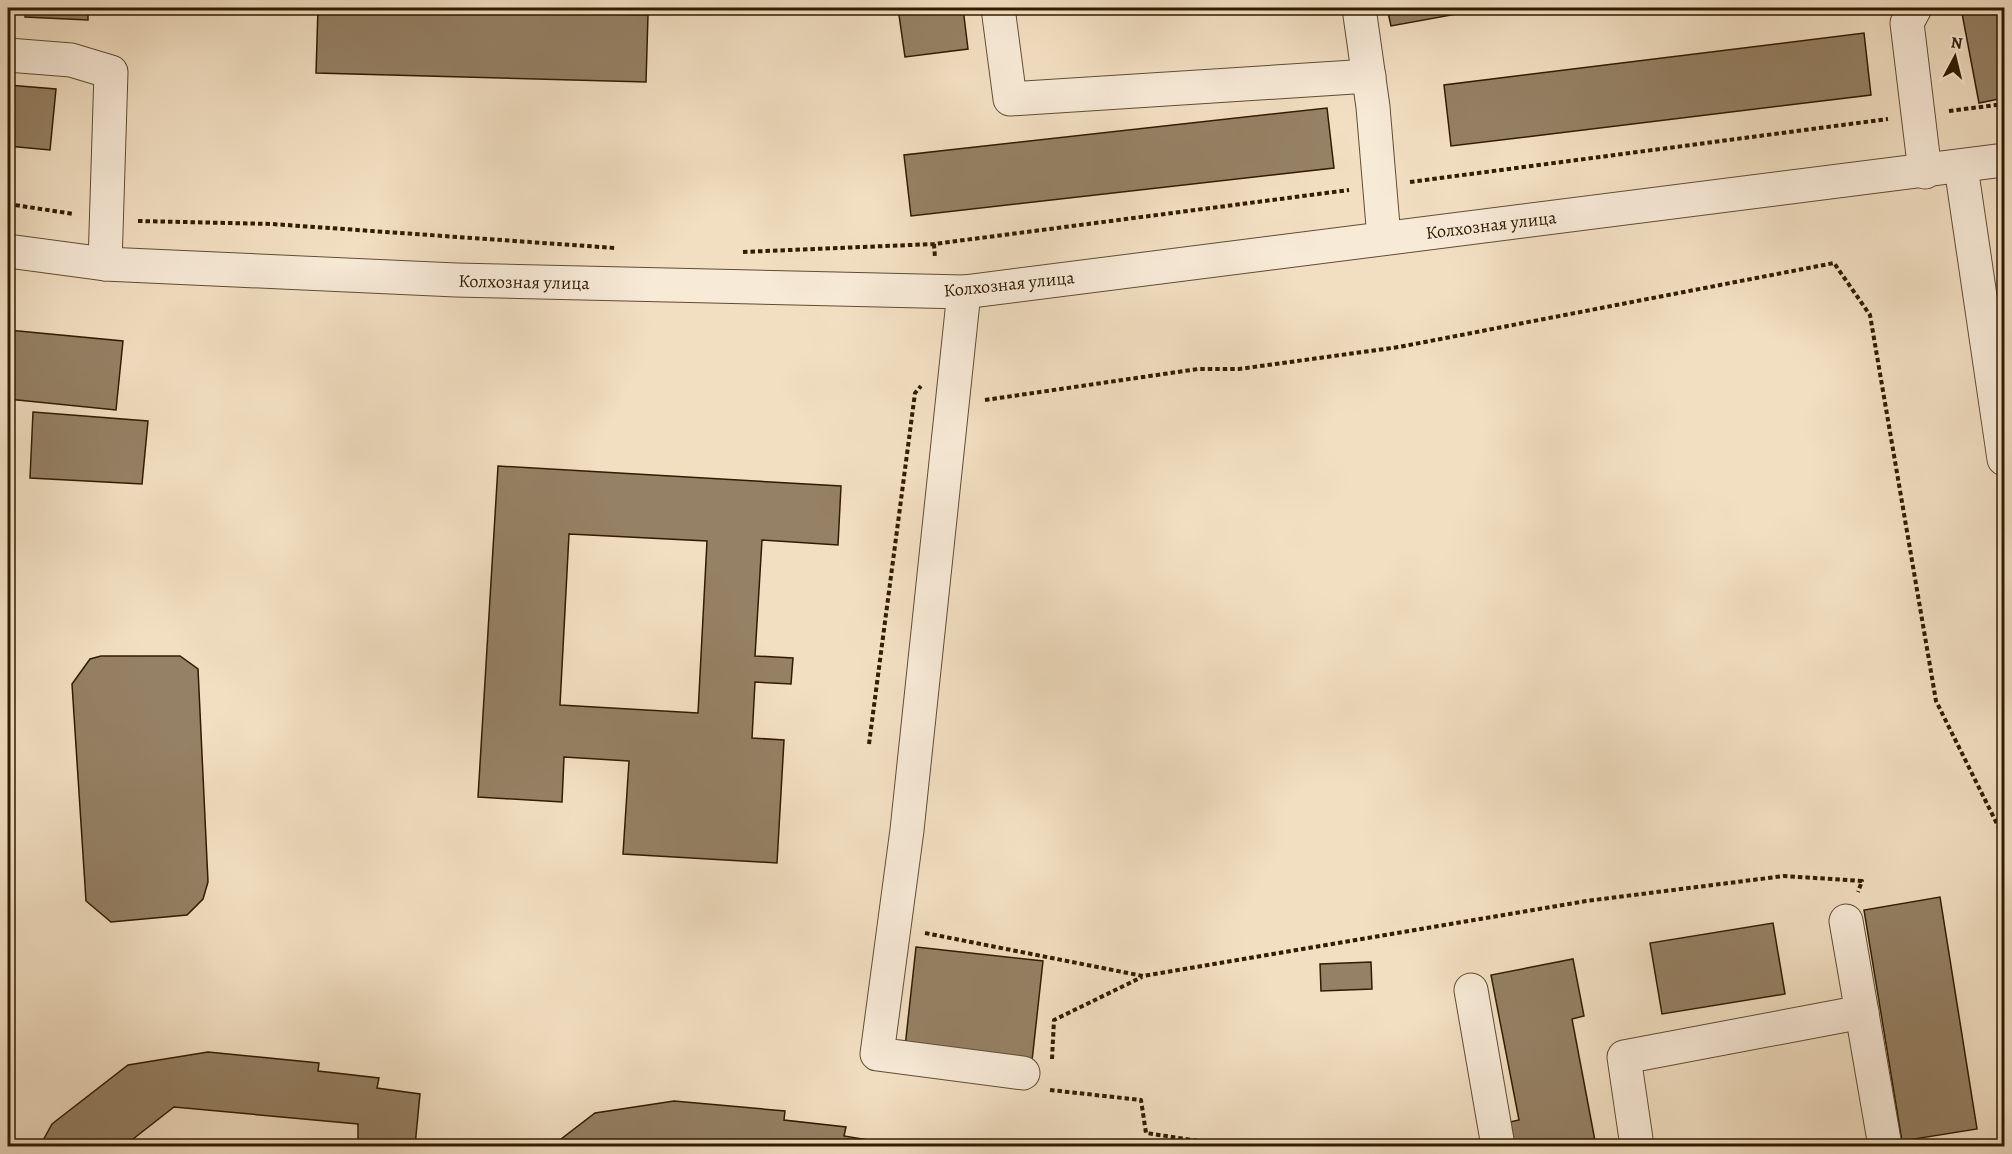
<svg xmlns="http://www.w3.org/2000/svg" width="2012" height="1154" viewBox="0 0 2012 1154" font-family="Alegreya,serif">
	<style>
		.building { fill: #958165; stroke: #301c01; stroke-width: 1.5; fill-rule: evenodd }
		.lines { fill: none; stroke-linecap: round; stroke-linejoin: round }
		.minor-casing { stroke: #604d31; stroke-width: 35 }
		.path { stroke: #301c01; stroke-width: 4; stroke-dasharray: 4.5 3; stroke-linecap: butt }
		.minor { stroke: #f7ead7; stroke-width: 33 }
		.labels { text-anchor: middle; dominant-baseline: central; stroke-width: 6; stroke-linejoin: round; paint-order: stroke }
		.street-label { font-size: 18px; fill: #301c01; stroke: #f7ead7 }
	</style>
	<rect width="100%" height="100%" fill="#f2dfc2"/>
	<filter id="stains"><feTurbulence type="fractalNoise" baseFrequency=".00333" numOctaves="4"/><feColorMatrix values="0 0 0 0 .2 0 0 0 0 .09 0 0 0 0 .02 0 0 0 .5 -.17"/></filter>
	<radialGradient id="worn" r=".72"><stop offset=".6" stop-color="#630" stop-opacity="0"/><stop offset="1" stop-color="#630" stop-opacity=".3"/></radialGradient>
	<g class="building">
		<polygon points="26,8 88,8 88,20 25,17"/>
		<polygon points="318,8 448,11 448,8 512,8 512,12 648,15 646,82 316,73"/>
		<polygon points="898,8 963,8 968,49 905,57"/>
		<polygon points="1387,8 1456,8 1457,14 1391,26"/>
		<polygon points="1961,8 2004,8 2004,98 1979,103"/>
		<polygon points="1864,33 1871,95 1451,146 1444,85"/>
		<polygon points="8,85 56,89 50,150 8,146"/>
		<polygon points="1327,108 1334,168 911,216 904,155"/>
		<polygon points="8,330 123,341 116,410 8,399"/>
		<polygon points="33,412 148,421 142,484 30,478"/>
		<path d="M 498,466 L 841,486 L 838,545 L 762,540 L 755,656 L 793,658 L 791,684 L 755,682 L 752,738 L 784,740 L 777,863 L 623,854 L 629,761 L 564,757 L 562,802 L 478,797 ZM 569,534 L 707,541 L 698,713 L 560,705 Z"/>
		<polygon points="101,656 180,656 198,669 208,882 203,899 187,915 111,922 86,901 72,684 90,659"/>
		<polygon points="1940,897 1977,1129 1902,1141 1864,910"/>
		<polygon points="1773,923 1785,994 1662,1014 1650,943"/>
		<polygon points="916,947 1043,961 1032,1061 905,1047"/>
		<polygon points="1573,959 1584,1016 1572,1019 1596,1146 1510,1146 1505,1123 1519,1120 1491,975"/>
		<polygon points="1371,962 1372,989 1321,991 1320,964"/>
		<polygon points="208,1052 319,1063 318,1071 379,1078 377,1088 420,1094 415,1146 358,1146 358,1124 174,1107 124,1146 40,1146 52,1124 128,1065"/>
		<polygon points="674,1101 785,1111 784,1120 846,1127 844,1136 887,1143 886,1146 552,1146 595,1113"/>
	</g>
	<g class="lines">
		<defs>
			<g id="minor">
				<polyline points="998,8 1010,99 1369,76"/>
				<polyline points="1359,8 1373,107 1384,238"/>
				<polyline points="1915,8 1907,23 1925,172"/>
				<polyline points="8,55 71,60 111,72 105,264"/>
				<polyline points="1961,167 2004,459"/>
				<polyline points="8,251 105,264 456,280 964,292 2004,160"/>
				<polyline points="964,292 907,830 877,1054 1023,1073"/>
				<polyline points="1846,921 1885,1146"/>
				<polyline points="1471,990 1498,1146"/>
				<polyline points="1637,1146 1624,1057 1862,1012"/>
			</g>
		</defs>
		<use href="#minor" class="minor-casing"/>
		<g class="path">
			<polyline points="1949,111 2004,104"/>
			<polyline points="1410,182 1888,119"/>
			<polyline points="8,204 74,214"/>
			<polyline points="138,221 272,224 615,248"/>
			<polyline points="934,244 935,258"/>
			<polyline points="743,252 934,244 1349,190"/>
			<polyline points="985,400 1198,369 1239,369 1399,347 1834,263 1870,315 1936,701 2004,838"/>
			<polyline points="869,744 915,393 921,386"/>
			<polyline points="925,933 1143,976 1586,901 1784,876 1862,881 1858,892"/>
			<polyline points="1052,1059 1054,1020 1142,977"/>
			<polyline points="1050,1090 1141,1100 1146,1133 1232,1146"/>
		</g>
		<use href="#minor" class="minor"/>
	</g>
	<g class="labels">
		<g class="street-label">
			<text transform="translate(1491 225) rotate(-7)">Колхозная улица</text>
			<text transform="translate(524 282) rotate(1)">Колхозная улица</text>
			<text transform="translate(1009 284) rotate(-6)">Колхозная улица</text>
		</g>
	</g>
	<rect width="2012" height="1154" fill="none" stroke="#f2dfc2" stroke-width="30"/>
	<rect x="9" y="9" width="1994" height="1136" fill="none" stroke="#301c01" stroke-width="3"/>
	<rect x="15" y="15" width="1982" height="1124" fill="none" stroke="#301c01" stroke-width="1.5"/>
	<g transform="translate(1955 57) rotate(7)" stroke="#f7ead7" stroke-width="4.5" paint-order="stroke">
	<path d="M0-4.5L10 22L0 15L-10 22Z" fill="#301c01"/>
	<text y="-9" font-size="16" font-weight="bold" text-anchor="middle" fill="#301c01">N</text>
	</g>
	<rect width="100%" height="100%" filter="url(#stains)"/>
	<rect width="100%" height="100%" fill="url(#worn)"/>
</svg>
